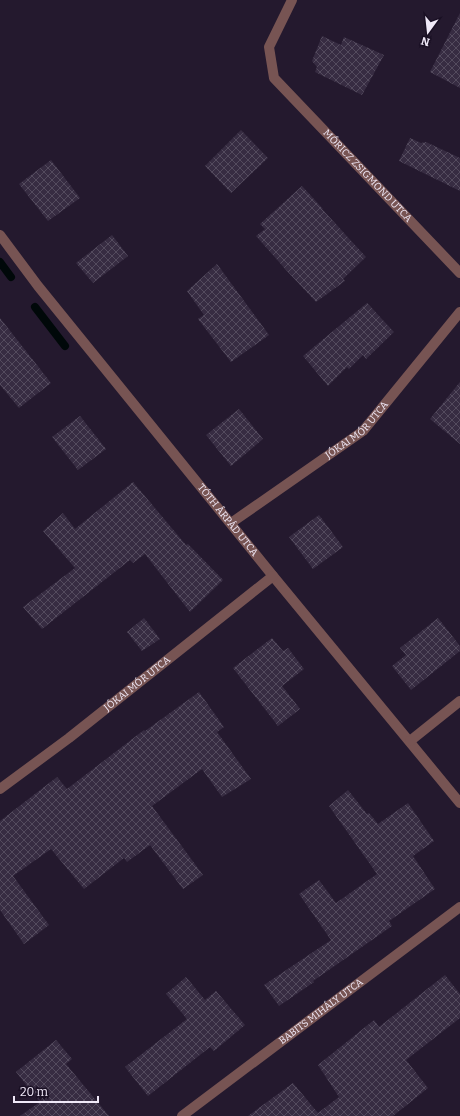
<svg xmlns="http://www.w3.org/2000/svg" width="460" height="1116" viewBox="0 0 460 1116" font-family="Bitter,serif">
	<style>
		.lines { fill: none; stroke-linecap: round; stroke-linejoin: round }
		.stream { stroke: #000809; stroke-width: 8 }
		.building { fill: url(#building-cross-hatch) }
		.minor { stroke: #775453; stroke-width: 10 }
		.labels { text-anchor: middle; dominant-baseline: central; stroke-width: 3; stroke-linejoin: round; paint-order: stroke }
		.street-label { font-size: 10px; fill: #f0e9f8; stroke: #1a1024 }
	</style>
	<defs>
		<pattern id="building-cross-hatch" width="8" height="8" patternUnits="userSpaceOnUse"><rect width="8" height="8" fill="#372c42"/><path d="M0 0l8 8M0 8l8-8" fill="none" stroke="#544b5e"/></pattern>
	</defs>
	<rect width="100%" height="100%" fill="#24192e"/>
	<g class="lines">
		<g class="stream">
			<polyline points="0,262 11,277"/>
			<polyline points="35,307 65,346"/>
		</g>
	</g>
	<g class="building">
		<polygon points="460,13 460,88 430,72"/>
		<polygon points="322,36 341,45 344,37 384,55 362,95 315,72 317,67 312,61"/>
		<polygon points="241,130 268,158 231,193 205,166"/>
		<polygon points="410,138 421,143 426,142 460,158 460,191 399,161"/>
		<polygon points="51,160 80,198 48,221 19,184"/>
		<polygon points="302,186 323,209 322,209 366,257 343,279 345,281 316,302 287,271 256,236 265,229 260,224"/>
		<polygon points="112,235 128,256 93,283 76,263"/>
		<polygon points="217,264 269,335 231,362 198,319 204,315 187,291"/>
		<polygon points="367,303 394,332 366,359 363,355 349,369 347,367 328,386 303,356"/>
		<polygon points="0,318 51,383 19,408 0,385"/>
		<polygon points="460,382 460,444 430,419"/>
		<polygon points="239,409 263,439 231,466 206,435"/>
		<polygon points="80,416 106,449 78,470 52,437"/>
		<polygon points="133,482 186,545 188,544 223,580 190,612 145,554 133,563 130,560 42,629 23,607 75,568 43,531 63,513 75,529"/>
		<polygon points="319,515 343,547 313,569 289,537"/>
		<polygon points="144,618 160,639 142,651 127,632"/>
		<polygon points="438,618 460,646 460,651 411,690 392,666 406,655 400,648"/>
		<polygon points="272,638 283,651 288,648 304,669 282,686 300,709 278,726 233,668"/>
		<polygon points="199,692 224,727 217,732 251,779 222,797 202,769 152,806 203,875 183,889 150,845 127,862 124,858 84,889 51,849 13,876 49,925 24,944 0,910 0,821 57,777 67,789 144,730 145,731"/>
		<polygon points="348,790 367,814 369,813 378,824 408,803 434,841 413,856 435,889 389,921 392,926 313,981 314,982 279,1006 264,985 331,940 299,894 319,880 336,903 377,874 329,806"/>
		<polygon points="445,975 460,994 460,1018 406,1060 428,1088 393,1116 248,1116 293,1083 318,1113 339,1097 318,1065 374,1020 379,1027"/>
		<polygon points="186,977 205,1000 216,991 245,1025 214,1051 210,1047 148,1096 125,1067 187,1019 166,994"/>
		<polygon points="56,1040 72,1059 66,1064 109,1116 20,1116 40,1102 16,1072"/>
	</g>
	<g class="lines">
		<g class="minor">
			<path id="s1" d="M 292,0 L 269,47 L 274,78 L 460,273"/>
			<path id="s2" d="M 0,235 L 38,286 L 273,576 L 460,803"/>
			<path id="s3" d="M 231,523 L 363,431 L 460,312"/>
			<polyline points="410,741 460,701"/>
			<path id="s4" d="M 0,789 L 69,738 L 273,576"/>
			<path id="s5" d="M 182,1116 L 460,907"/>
		</g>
	</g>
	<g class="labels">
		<g class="street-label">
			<text stroke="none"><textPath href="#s1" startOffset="219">MÓRICZ ZSIGMOND UTCA</textPath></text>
			<text stroke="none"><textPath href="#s3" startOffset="157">JÓKAI MÓR UTCA</textPath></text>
			<text stroke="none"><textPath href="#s2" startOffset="365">TÓTH ÁRPÁD UTCA</textPath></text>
			<text stroke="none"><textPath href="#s4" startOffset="173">JÓKAI MÓR UTCA</textPath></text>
			<text stroke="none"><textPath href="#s5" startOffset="174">BABITS MIHÁLY UTCA</textPath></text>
		</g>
	</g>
	<g transform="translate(428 32) rotate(195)" stroke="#1a1024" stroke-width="3" paint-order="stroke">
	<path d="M0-3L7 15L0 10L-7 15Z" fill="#f0e9f8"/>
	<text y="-6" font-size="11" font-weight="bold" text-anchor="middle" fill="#f0e9f8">N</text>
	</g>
	<path d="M14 1096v6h84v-6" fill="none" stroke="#f0e9f8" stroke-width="2"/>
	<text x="20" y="1096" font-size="12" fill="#f0e9f8" stroke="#1a1024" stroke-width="3" paint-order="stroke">20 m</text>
</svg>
